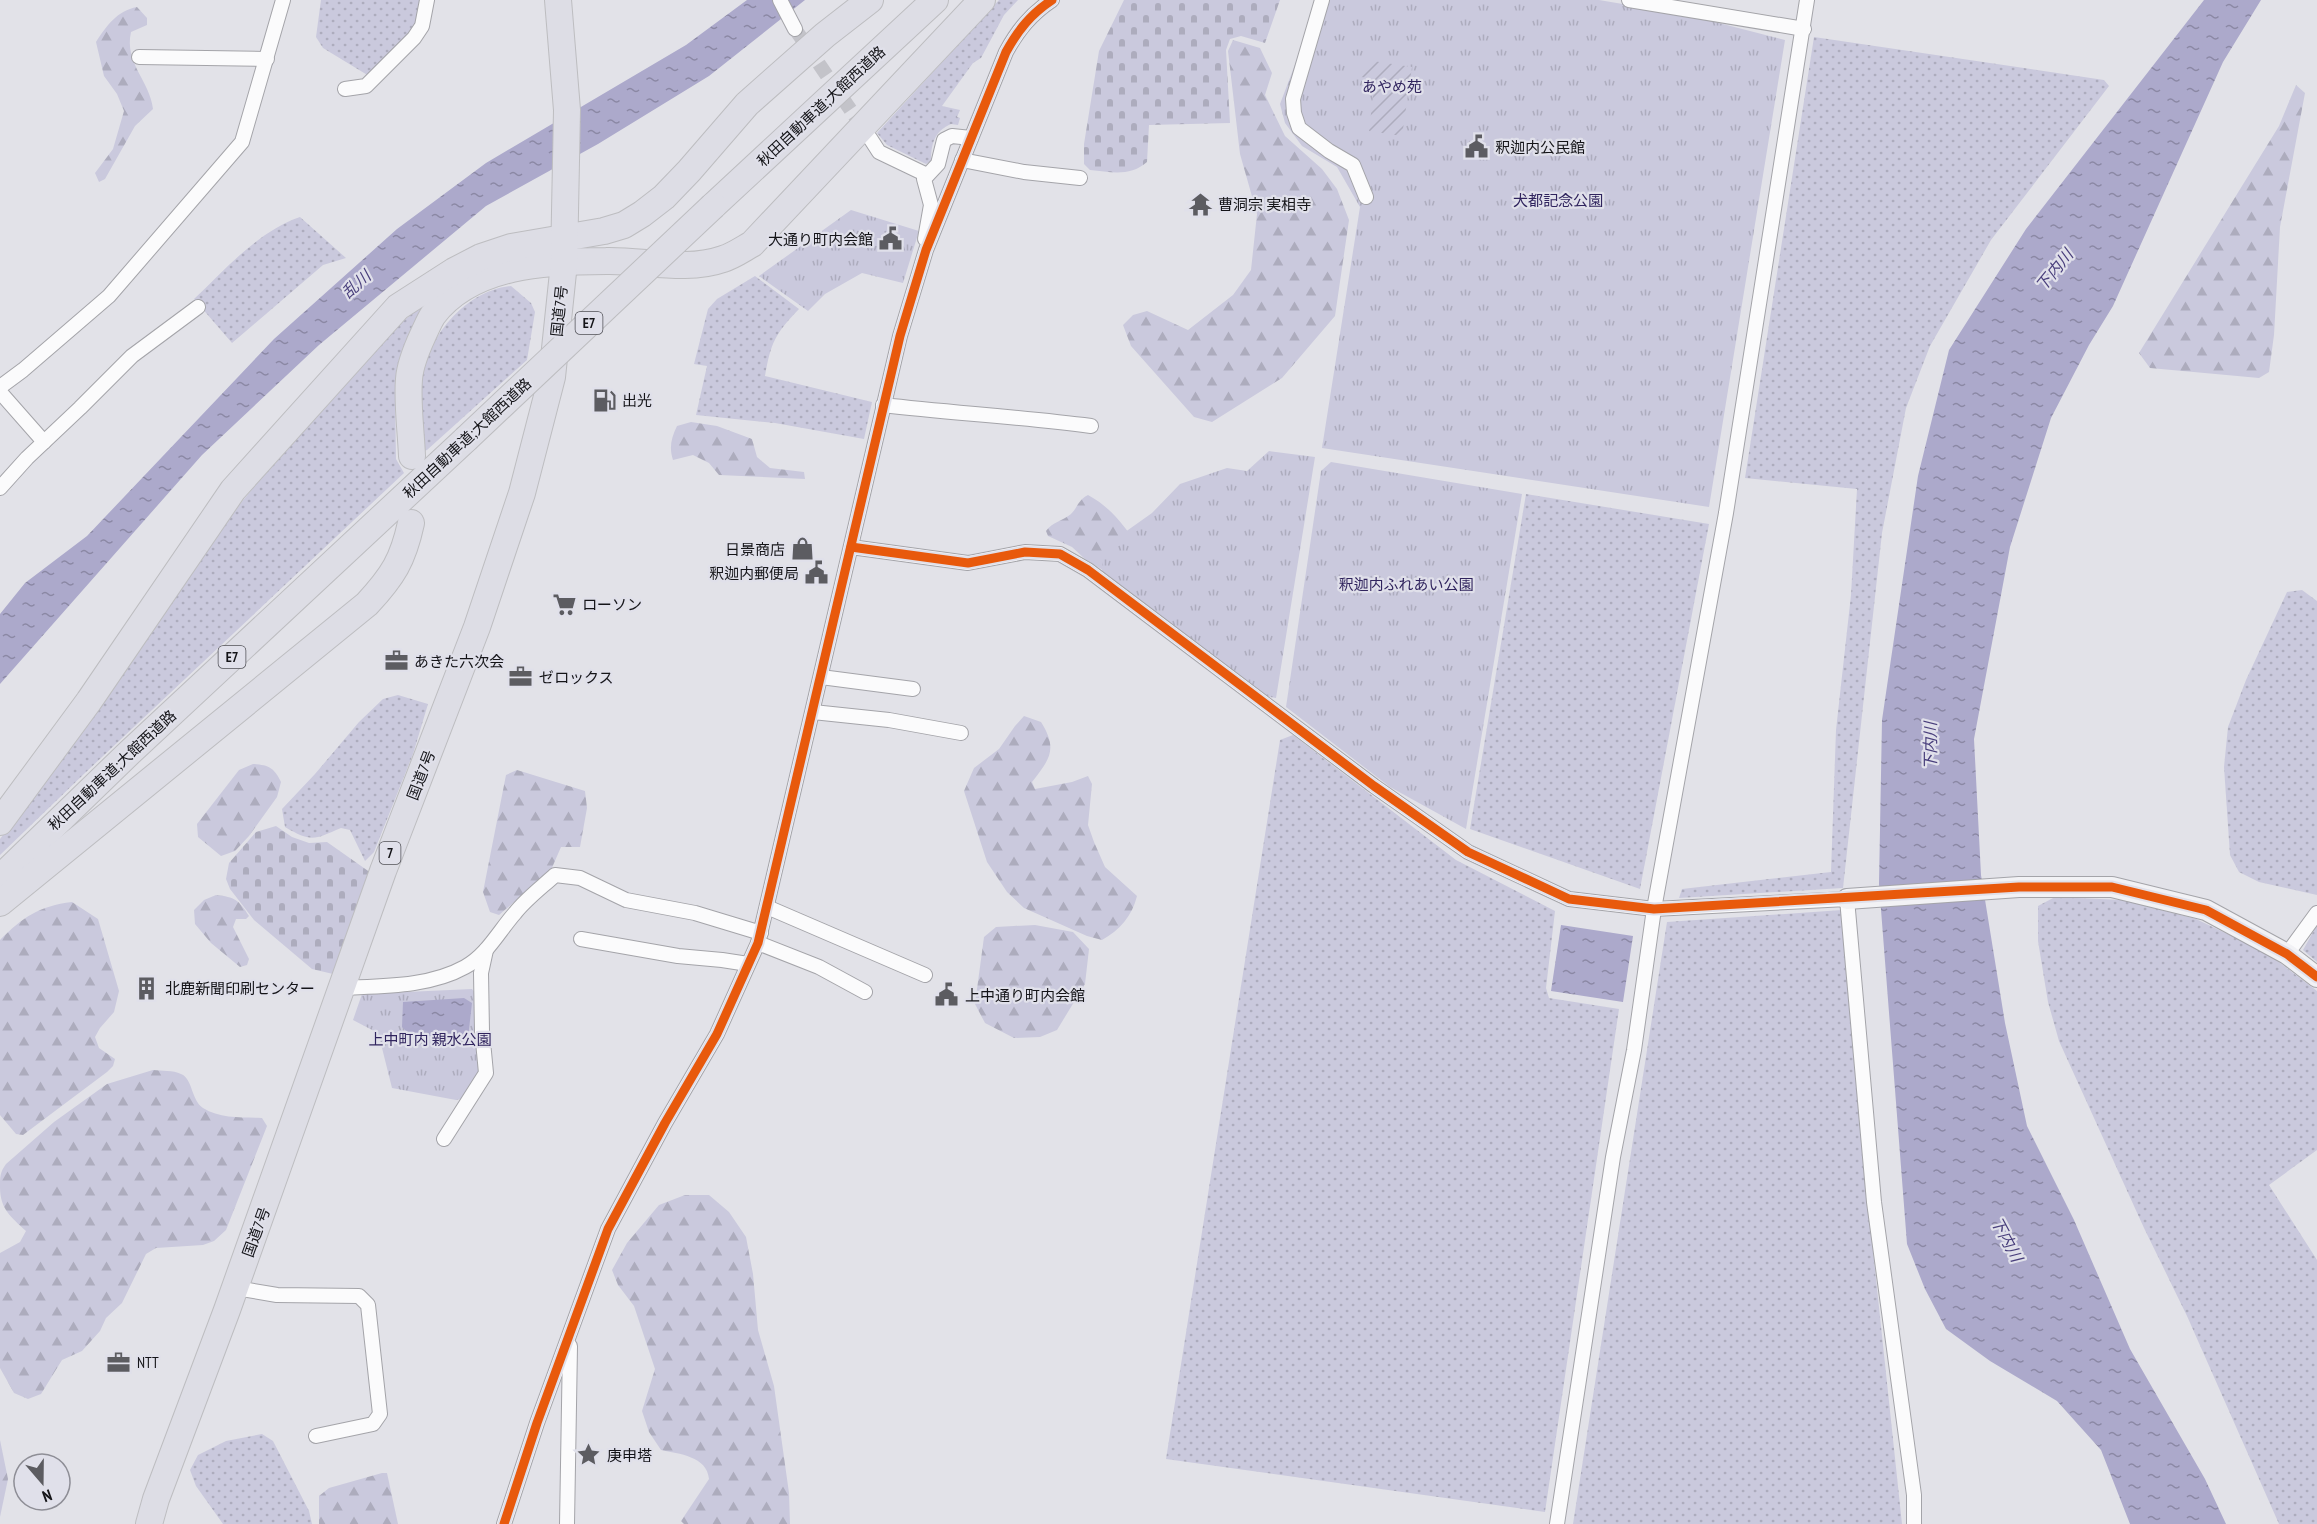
<svg xmlns="http://www.w3.org/2000/svg" width="2317" height="1524" viewBox="0 0 2317 1524" font-family="'PT Sans Narrow','Noto Sans JP',sans-serif">
	<style>
		.grass { fill: url(#grass-dots) }
		.forest { fill: url(#forest-firs) }
		.cemetery { fill: url(#cemetery-stones) }
		.park { fill: url(#park-tufts) }
		.garden { fill: url(#garden-furrows) }
		.water { fill: url(#water-ripples) }
		.lines { fill: none; stroke-linecap: round; stroke-linejoin: round }
		.street-tunnel { stroke: #c3c3c9; stroke-width: 14; stroke-dasharray: 14 7; stroke-linecap: butt }
		.street-casing { stroke: #a4a4a9; stroke-width: 16 }
		.secondary-casing { stroke: #a4a4a9; stroke-width: 22 }
		.highway-casing { stroke: #bdbdc0; stroke-width: 28 }
		.street { stroke: #fbfbfc; stroke-width: 14 }
		.secondary { stroke: #f2f2f5; stroke-width: 20 }
		.highway { stroke: #dddde5; stroke-width: 26 }
		.highway-bridge-casing { stroke: #bdbdc0; stroke-width: 28; stroke-linecap: butt }
		.highway-bridge { stroke: #dddde5; stroke-width: 26 }
		.cycleway-casing { stroke: #e0e0ea; stroke-width: 13 }
		.cycleway { stroke: #e8590c; stroke-width: 9 }
		.labels { text-anchor: middle; dominant-baseline: central; stroke-width: 4.5; stroke-linejoin: round; paint-order: stroke }
		.shield { fill: #e0e0ea; stroke: #515157; stroke-width: 1.5 }
		.shield-label { font-size: 14px; font-weight: bold; fill: #141418 }
		.park-label { font-size: 15px; fill: #30245e; stroke: #e0e0ea }
		.street-label { font-size: 15px; fill: #141418; stroke: #e0e0ea }
		.poi-label { font-size: 15px; fill: #141418; stroke: #e0e0ea; text-anchor: start }
		.water-label { font-size: 16px; font-style: italic; fill: #493f7c; stroke: #e0e0ea }
	</style>
	<defs>
		<pattern id="grass-dots" width="8" height="8" patternUnits="userSpaceOnUse" patternTransform="scale(1.5)"><rect width="8" height="8" fill="#cac9dd"/><path d="M2 2h.1M6 6h.1" fill="none" stroke="#adacbd" stroke-width="1.8" stroke-linecap="round"/></pattern>
		<pattern id="forest-firs" width="22" height="20" patternUnits="userSpaceOnUse" patternTransform="scale(1.5)"><rect width="22" height="20" fill="#cac9dd"/><path d="M5 1l3.5 6h-7zM16 11l3.5 6h-7z" fill="#adacbd"/></pattern>
		<pattern id="cemetery-stones" width="16" height="16" patternUnits="userSpaceOnUse" patternTransform="scale(1.5)"><rect width="16" height="16" fill="#cac9dd"/><path d="M2 7V4a2 2 0 0 1 4 0v3zM10 15v-3a2 2 0 0 1 4 0v3z" fill="#adacbd"/></pattern>
		<pattern id="park-tufts" width="24" height="20" patternUnits="userSpaceOnUse" patternTransform="scale(1.5)"><rect width="24" height="20" fill="#cac9dd"/><path d="M3 7l-1-3M5 7V3M7 7l1-3M15 17l-1-3M17 17v-4M19 17l1-3" fill="none" stroke="#adacbd"/></pattern>
		<pattern id="garden-furrows" width="10" height="10" patternUnits="userSpaceOnUse" patternTransform="scale(1.5)"><rect width="10" height="10" fill="#cac9dd"/><path d="M-1 1l2-2M0 10L10 0M9 11l2-2" fill="none" stroke="#adacbd"/></pattern>
		<pattern id="water-ripples" width="26" height="14" patternUnits="userSpaceOnUse" patternTransform="scale(1.5)"><rect width="26" height="14" fill="#aca9cb"/><path d="M2 4q2-2 4 0t4 0M15 11q2-2 4 0t4 0" fill="none" stroke="#8b88a4"/></pattern>
	</defs>
	<rect width="100%" height="100%" fill="#e2e2e8"/>
	<g class="grass">
		<polygon points="321,0 422,0 415,30 369,76 323,48 316,37"/>
		<path d="M 999,0 L 1018,0 L 1004,15 L 981,58 L 973,63 L 942,106 L 960,110 L 957,117 L 960,118 L 958,125 L 951,124 C 934,131 931,145 931,161 L 926,164 L 887,145 L 877,133 Z"/>
		<polygon points="1814,37 2104,80 2109,86 1991,240 1930,346 1906,408 1882,533 1843,888 1679,898 1682,889 1831,872 1836,730 1851,595 1857,489 1745,478"/>
		<path d="M 300,217 L 346,258 L 323,265 L 232,343 L 194,299 C 226,269 257,232 300,217 Z"/>
		<path d="M 755,276 L 799,309 C 775,334 771,342 765,376 L 872,402 L 864,439 L 775,423 L 696,415 L 707,366 L 694,364 L 708,309 L 717,299 Z"/>
		<path d="M 511,286 L 531,303 L 535,312 L 527,360 L 427,450 L 424,451 C 422,431 417,409 419,390 C 423,343 462,291 511,286 Z"/>
		<polygon points="420,307 424,312 399,361 395,396 396,459 404,473 85,773 0,855 0,839 52,770 240,504 298,433 390,332"/>
		<polygon points="1526,494 1709,524 1640,889 1470,829"/>
		<polygon points="2302,590 2317,601 2317,895 2259,882 2239,872 2230,855 2224,767 2228,727 2246,680 2287,592"/>
		<path d="M 398,695 L 428,704 L 413,754 L 374,852 L 365,861 L 350,830 L 341,828 C 315,839 312,843 285,827 L 282,809 L 315,774 L 359,722 L 383,699 Z"/>
		<polygon points="1293,735 1456,860 1555,911 1546,988 1549,998 1619,1009 1545,1512 1166,1459 1280,740"/>
		<polygon points="2055,897 2123,900 2196,919 2267,953 2317,991 2317,1150 2269,1185 2317,1260 2317,1524 2279,1524 2187,1316 2144,1228 2059,1041 2048,1002 2038,941 2038,906"/>
		<polygon points="1842,910 1871,1232 1902,1524 1573,1524 1667,922"/>
		<polygon points="2317,925 2317,962 2303,950"/>
		<polygon points="262,1434 273,1441 309,1511 312,1524 223,1524 196,1486 190,1470 198,1455 226,1441"/>
	</g>
	<g class="forest">
		<path d="M 137,7 L 147,18 L 147,25 L 131,32 C 124,63 150,81 153,109 L 135,126 L 105,179 L 99,182 L 95,173 L 113,149 L 124,111 L 117,94 L 104,76 L 96,42 C 107,25 117,11 137,7 Z"/>
		<polygon points="1233,40 1260,48 1272,73 1265,95 1285,136 1322,169 1337,189 1349,220 1335,316 1282,378 1212,422 1194,417 1131,346 1123,325 1133,315 1147,311 1188,330 1233,295 1251,270 1257,214 1240,154 1228,51"/>
		<polygon points="2296,85 2305,93 2280,227 2274,335 2269,372 2259,378 2150,368 2139,353 2279,126"/>
		<path d="M 691,422 L 717,426 L 752,439 L 757,457 L 770,468 L 804,472 L 805,479 L 719,475 L 709,463 L 693,455 L 673,460 C 669,448 671,438 677,426 Z"/>
		<path d="M 1088,495 C 1112,508 1124,526 1140,548 L 1114,577 L 1085,559 L 1072,547 L 1048,536 L 1046,531 C 1052,522 1063,521 1071,514 C 1078,507 1078,500 1088,495 Z"/>
		<path d="M 1024,716 L 1041,722 C 1058,749 1050,759 1032,782 L 1035,789 L 1072,782 L 1088,776 L 1092,784 L 1088,825 L 1094,842 L 1105,867 L 1137,896 C 1132,916 1120,930 1102,940 L 1087,936 L 1024,908 L 1007,892 L 987,862 L 964,791 L 974,768 L 999,749 L 1015,726 Z"/>
		<path d="M 253,764 C 269,765 274,768 281,782 L 277,797 L 249,836 L 235,851 L 221,856 L 198,837 L 197,824 L 239,770 Z"/>
		<polygon points="517,770 585,791 587,808 580,847 561,847 551,870 499,915 490,912 483,892 506,775"/>
		<path d="M 216,895 C 235,897 239,900 249,916 L 246,919 L 236,919 L 233,927 L 249,959 L 247,965 L 240,967 L 211,943 L 195,924 L 194,910 L 204,900 Z"/>
		<path d="M 72,902 L 98,919 L 119,991 L 114,1012 L 100,1028 L 95,1037 L 99,1048 L 115,1059 L 113,1066 L 107,1072 L 23,1135 L 16,1134 L 0,1115 L 0,940 C 23,917 39,906 72,902 Z"/>
		<polygon points="1035,925 1073,932 1089,949 1085,984 1057,1030 1040,1037 1014,1038 985,1023 975,1004 984,937 996,927"/>
		<path d="M 153,1070 C 162,1071 173,1070 181,1074 C 193,1079 191,1100 203,1108 C 220,1119 243,1117 262,1118 L 267,1126 L 226,1230 L 214,1241 L 203,1245 L 156,1248 L 146,1254 L 122,1303 L 106,1318 L 100,1331 L 82,1351 L 62,1360 L 41,1394 L 28,1399 L 14,1393 L 0,1368 L 0,1253 L 20,1242 L 26,1231 C 11,1217 0,1209 0,1187 C 0,1177 0,1172 6,1164 L 54,1122 L 107,1084 Z"/>
		<path d="M 685,1195 L 709,1195 L 729,1212 L 746,1237 L 753,1274 L 758,1330 L 774,1386 L 789,1493 L 790,1524 L 684,1524 L 681,1521 L 709,1479 C 707,1456 679,1454 661,1450 L 649,1432 L 642,1411 L 655,1369 L 634,1306 L 618,1285 L 612,1270 L 627,1243 L 659,1205 Z"/>
		<polygon points="0,1440 8,1479 0,1517"/>
		<polygon points="382,1473 387,1473 398,1524 319,1524 319,1496 329,1488"/>
	</g>
	<g class="cemetery">
		<path d="M 1124,0 L 1280,0 L 1265,43 L 1241,36 L 1230,39 L 1226,50 L 1230,123 L 1149,125 L 1147,162 C 1130,177 1111,172 1090,170 L 1084,164 L 1084,144 L 1099,51 Z"/>
		<polygon points="276,826 292,837 309,843 327,842 371,873 333,974 312,969 254,920 230,889 226,879 229,863 256,832"/>
	</g>
	<g class="park">
		<polygon points="1317,0 1599,0 1688,15 1785,40 1709,507 1322,448 1360,207 1337,167 1302,146 1285,123 1280,104 1310,25"/>
		<polygon points="851,210 919,231 903,283 862,273 825,294 808,311 759,276"/>
		<polygon points="1269,451 1315,457 1276,698 1265,696 1102,572 1104,547 1152,513 1180,484 1227,468 1247,471"/>
		<polygon points="1331,462 1522,494 1466,829 1390,787 1286,707 1321,471"/>
		<polygon points="472,989 477,996 480,1074 467,1098 456,1100 392,1088 380,1040 374,1031 353,1020 362,994"/>
	</g>
	<polygon class="garden" points="1373,61 1412,67 1402,136 1369,131 1375,78 1360,77 1365,64"/>
	<g class="water">
		<polygon points="747,0 805,0 709,76 598,144 486,206 319,345 202,455 0,684 0,614 25,583 87,536 274,339 397,229 486,163 686,45"/>
		<polygon points="2204,0 2261,0 2223,62 2113,306 2089,345 2051,418 2010,547 1974,739 1981,875 2005,1023 2027,1126 2074,1220 2130,1349 2205,1479 2226,1524 2130,1524 2101,1450 2057,1401 1990,1361 1946,1329 1925,1289 1907,1244 1879,884 1882,720 1918,476 1949,350 2026,229"/>
		<polygon points="1561,925 1633,936 1623,1002 1551,991"/>
		<polygon points="464,998 472,1003 468,1038 410,1035 402,1027 403,1002"/>
	</g>
	<g class="lines">
		<polyline class="street-tunnel" points="795,29 865,131"/>
		<defs>
			<g id="street">
				<polyline points="780,0 795,29"/>
				<polyline points="1322,0 1293,99 1294,113 1299,128 1329,151 1353,165 1366,197"/>
				<polyline points="1629,0 1804,29"/>
				<polyline points="139,57 267,59"/>
				<polyline points="345,89 366,86 414,38 422,26 427,0"/>
				<polyline points="870,138 879,152 927,175"/>
				<polyline points="962,160 1024,172 1080,178"/>
				<polyline points="925,239 931,205 924,179 938,164 944,140 952,136 971,138"/>
				<polyline points="0,387 23,370 109,296 242,142 283,0"/>
				<polyline points="0,392 44,442"/>
				<path d="M 883,405 C 953,413 1022,417 1091,426"/>
				<polyline points="0,488 27,458 80,408 132,356 198,307"/>
				<polyline points="851,547 968,563 1025,552 1060,554 1088,570 1374,786 1468,852 1569,899 1654,909 1847,899 1874,1202 1914,1495 1914,1524"/>
				<polyline points="821,677 913,689"/>
				<polyline points="813,712 889,720 961,733"/>
				<polyline points="767,907 925,975"/>
				<polyline points="581,939 678,956 722,960 748,964"/>
				<polyline points="758,943 819,967 865,992"/>
				<polyline points="2287,954 2317,913"/>
				<path d="M 343,988 C 383,986 429,987 465,967 C 487,955 499,931 515,913 C 526,899 542,887 555,875 L 580,878 L 626,900 L 695,913 L 761,933"/>
				<polyline points="444,1139 486,1073 482,1031 481,973 486,950"/>
				<polyline points="236,1288 277,1295 359,1296 368,1305 380,1414 373,1424 316,1436"/>
				<path d="M 504,1524 L 537,1423 L 608,1229 L 665,1123 L 717,1034 L 758,943 L 900,336 L 926,250 L 1006,52 C 1018,30 1031,14 1052,0"/>
				<polyline points="567,1524 570,1346"/>
				<polyline points="1557,1524 1613,1157 1634,1050 1654,909 1726,513 1807,0"/>
			</g>
			<polyline id="secondary" points="1847,899 2019,887 2112,887 2206,910 2287,954 2317,977"/>
			<g id="highway">
				<polyline points="713,206 935,0"/>
				<path d="M 412,456 C 411,431 407,404 409,379 C 410,365 417,348 423,335 C 426,329 429,321 433,315 C 472,264 548,261 606,261 C 644,260 686,272 723,259 C 733,256 743,249 752,244 L 982,0"/>
				<polyline points="0,822 89,701 233,490 398,307 454,271 481,257 511,247 604,231 624,225 642,214 664,197 689,171 747,104 825,35 870,0"/>
				<polyline points="0,878 129,753 466,439"/>
				<path d="M 0,903 L 367,604 C 393,576 403,560 411,523"/>
				<polyline points="149,1524 156,1499 227,1310 383,871 477,627 522,493 552,377 564,263 567,110 558,0"/>
			</g>
		</defs>
		<use href="#street" class="street-casing"/>
		<use href="#secondary" class="secondary-casing"/>
		<use href="#highway" class="highway-casing"/>
		<use href="#street" class="street"/>
		<use href="#secondary" class="secondary"/>
		<use href="#highway" class="highway"/>
		<defs>
			<polyline id="highway-bridge" points="466,439 713,206"/>
		</defs>
		<use href="#highway-bridge" class="highway-bridge-casing"/>
		<use href="#highway-bridge" class="highway-bridge"/>
		<defs>
			<g id="cycleway">
				<polyline points="851,547 968,563 1025,552 1060,554 1088,570 1374,786 1468,852 1569,899 1654,909 2019,887 2112,887 2206,910 2287,954 2317,977"/>
				<path d="M 504,1524 L 537,1423 L 608,1229 L 665,1123 L 717,1034 L 758,943 L 900,336 L 926,250 L 1006,52 C 1018,30 1031,14 1052,0"/>
			</g>
		</defs>
		<use href="#cycleway" class="cycleway-casing"/>
		<use href="#cycleway" class="cycleway"/>
	</g>
	<defs>
		<symbol id="civic-bare" viewBox="-9 -9 18 18"><path d="M-.6-6.5H3V-4.5H.6V-3L4-1V1h2V6H-6V1h2V-1L-.6-3ZM-1.2 2.5V6h2.4V2.5Z" fill="#5c5c61" stroke="#e0e0ea" stroke-width="2.5" paint-order="stroke"/></symbol>
		<symbol id="temple-bare" viewBox="-9 -9 18 18"><path d="M0-6L5-2H3V0L6.5 2.5H4V6H1.5V3h-3V6H-4V2.5H-6.5L-3 0V-2H-5Z" fill="#5c5c61" stroke="#e0e0ea" stroke-width="2.5" paint-order="stroke"/></symbol>
		<symbol id="fuel-bare" viewBox="-9 -9 18 18"><path d="M-5.5-6h7V0h2V4h1.3V-2.5L3-4.5l.8-.8L6-3V5H2.5V1h-1V6h-7ZM-4.2-4.7v3.2H.2V-4.7Z" fill="#5c5c61" stroke="#e0e0ea" stroke-width="2.5" paint-order="stroke"/></symbol>
		<symbol id="shop-bare" viewBox="-9 -9 18 18"><path d="M-5-2.5h2.3a2.7 3.5 0 0 1 5.4 0H5L5.5 6h-11ZM-1.5-2.5h3a1.5 2.3 0 0 0-3 0Z" fill="#5c5c61" stroke="#e0e0ea" stroke-width="2.5" paint-order="stroke"/></symbol>
		<symbol id="supermarket-bare" viewBox="-9 -9 18 18"><path d="M-6-5.5h2.5l.6 2H6L4.5 2H-2.5L-4.4-4H-6ZM-1.5 3.2a1.3 1.3 0 1 0 .1 0ZM3 3.2a1.3 1.3 0 1 0 .1 0Z" fill="#5c5c61" stroke="#e0e0ea" stroke-width="2.5" paint-order="stroke"/></symbol>
		<symbol id="office-bare" viewBox="-9 -9 18 18"><path d="M-6-3h4V-5.5h4V-3h4V5H-6ZM-1-4.5V-3h2v-1.5ZM-6 0V1H6V0Z" fill="#5c5c61" stroke="#e0e0ea" stroke-width="2.5" paint-order="stroke"/></symbol>
		<symbol id="building-bare" viewBox="-9 -9 18 18"><path d="M-4-6H4V6H1V3H-1V6H-4ZM-2.5-4.3h1.7v1.8h-1.7ZM.8-4.3h1.7v1.8H.8ZM-2.5-1h1.7V.8h-1.7ZM.8-1h1.7V.8H.8Z" fill="#5c5c61" stroke="#e0e0ea" stroke-width="2.5" paint-order="stroke"/></symbol>
		<symbol id="sight-bare" viewBox="-9 -9 18 18"><path d="M0-6L1.8-2.2L6-1.7L2.9 1.2L3.7 5.4L0 3.3L-3.7 5.4L-2.9 1.2L-6-1.7L-1.8-2.2Z" fill="#5c5c61" stroke="#e0e0ea" stroke-width="2.5" paint-order="stroke"/></symbol>
	</defs>
	<g fill-rule="evenodd">
		<use href="#civic-bare" x="1460" y="130" width="33" height="33"/>
		<use href="#temple-bare" x="1184" y="188" width="33" height="33"/>
		<use href="#civic-bare" x="874" y="222" width="33" height="33"/>
		<use href="#fuel-bare" x="588" y="384" width="33" height="33"/>
		<use href="#shop-bare" x="786" y="532" width="33" height="33"/>
		<use href="#civic-bare" x="800" y="556" width="33" height="33"/>
		<use href="#supermarket-bare" x="548" y="588" width="33" height="33"/>
		<use href="#office-bare" x="380" y="644" width="33" height="33"/>
		<use href="#office-bare" x="504" y="660" width="33" height="33"/>
		<use href="#building-bare" x="130" y="972" width="33" height="33"/>
		<use href="#civic-bare" x="930" y="978" width="33" height="33"/>
		<use href="#office-bare" x="102" y="1346" width="33" height="33"/>
		<use href="#sight-bare" x="572" y="1438" width="33" height="33"/>
	</g>
	<g class="labels">
		<g class="shield">
			<rect x="575.5" y="312" width="27" height="22" rx="4.5"/>
			<rect x="218.5" y="646" width="27" height="22" rx="4.5"/>
			<rect x="379.5" y="842" width="21" height="22" rx="4.5"/>
		</g>
		<g class="shield-label">
			<text x="589" y="323">E7</text>
			<text x="232" y="657">E7</text>
			<text x="390" y="853">7</text>
		</g>
		<g class="park-label">
			<text x="1392" y="86">あやめ苑</text>
			<text x="1558" y="200">犬都記念公園</text>
			<text x="1406" y="584">釈迦内ふれあい公園</text>
			<text x="430" y="1039">上中町内 親水公園</text>
		</g>
		<g class="street-label">
			<text transform="translate(821 106) rotate(-43)">秋田自動車道;大館西道路</text>
			<text transform="translate(559 311) rotate(-84)">国道7号</text>
			<text transform="translate(467 438) rotate(-43)">秋田自動車道;大館西道路</text>
			<text transform="translate(112 770) rotate(-43)">秋田自動車道;大館西道路</text>
			<text transform="translate(421 775) rotate(-69)">国道7号</text>
			<text transform="translate(256 1232) rotate(-70)">国道7号</text>
		</g>
		<g class="poi-label">
			<text x="1495" y="147">釈迦内公民館</text>
			<text x="1218" y="204">曹洞宗 実相寺</text>
			<text x="873" y="239" text-anchor="end">大通り町内会館</text>
			<text x="622" y="400">出光</text>
			<text x="785" y="549" text-anchor="end">日景商店</text>
			<text x="799" y="573" text-anchor="end">釈迦内郵便局</text>
			<text x="582" y="604">ローソン</text>
			<text x="414" y="661">あきた六次会</text>
			<text x="539" y="677">ゼロックス</text>
			<text x="165" y="988">北鹿新聞印刷センター</text>
			<text x="965" y="995">上中通り町内会館</text>
			<text x="137" y="1362">NTT</text>
			<text x="607" y="1455">庚申塔</text>
		</g>
		<g class="water-label">
			<text transform="translate(2054 270) rotate(-51)">下内川</text>
			<text transform="translate(356 284) rotate(-42)">乱川</text>
			<text transform="translate(1930 746) rotate(-90)">下内川</text>
			<text transform="translate(2007 1239) rotate(62)">下内川</text>
		</g>
	</g>
	<g transform="translate(42 1482) rotate(160)"><circle r="28" fill="#e0e0ea" stroke="#8e8e96" stroke-width="1.5"/>
	<path d="M0-4.5L10 22L0 15L-10 22Z" fill="#5c5c61"/>
	<text y="-9" font-size="16" font-weight="bold" text-anchor="middle" fill="#141418">N</text>
	</g>
</svg>
